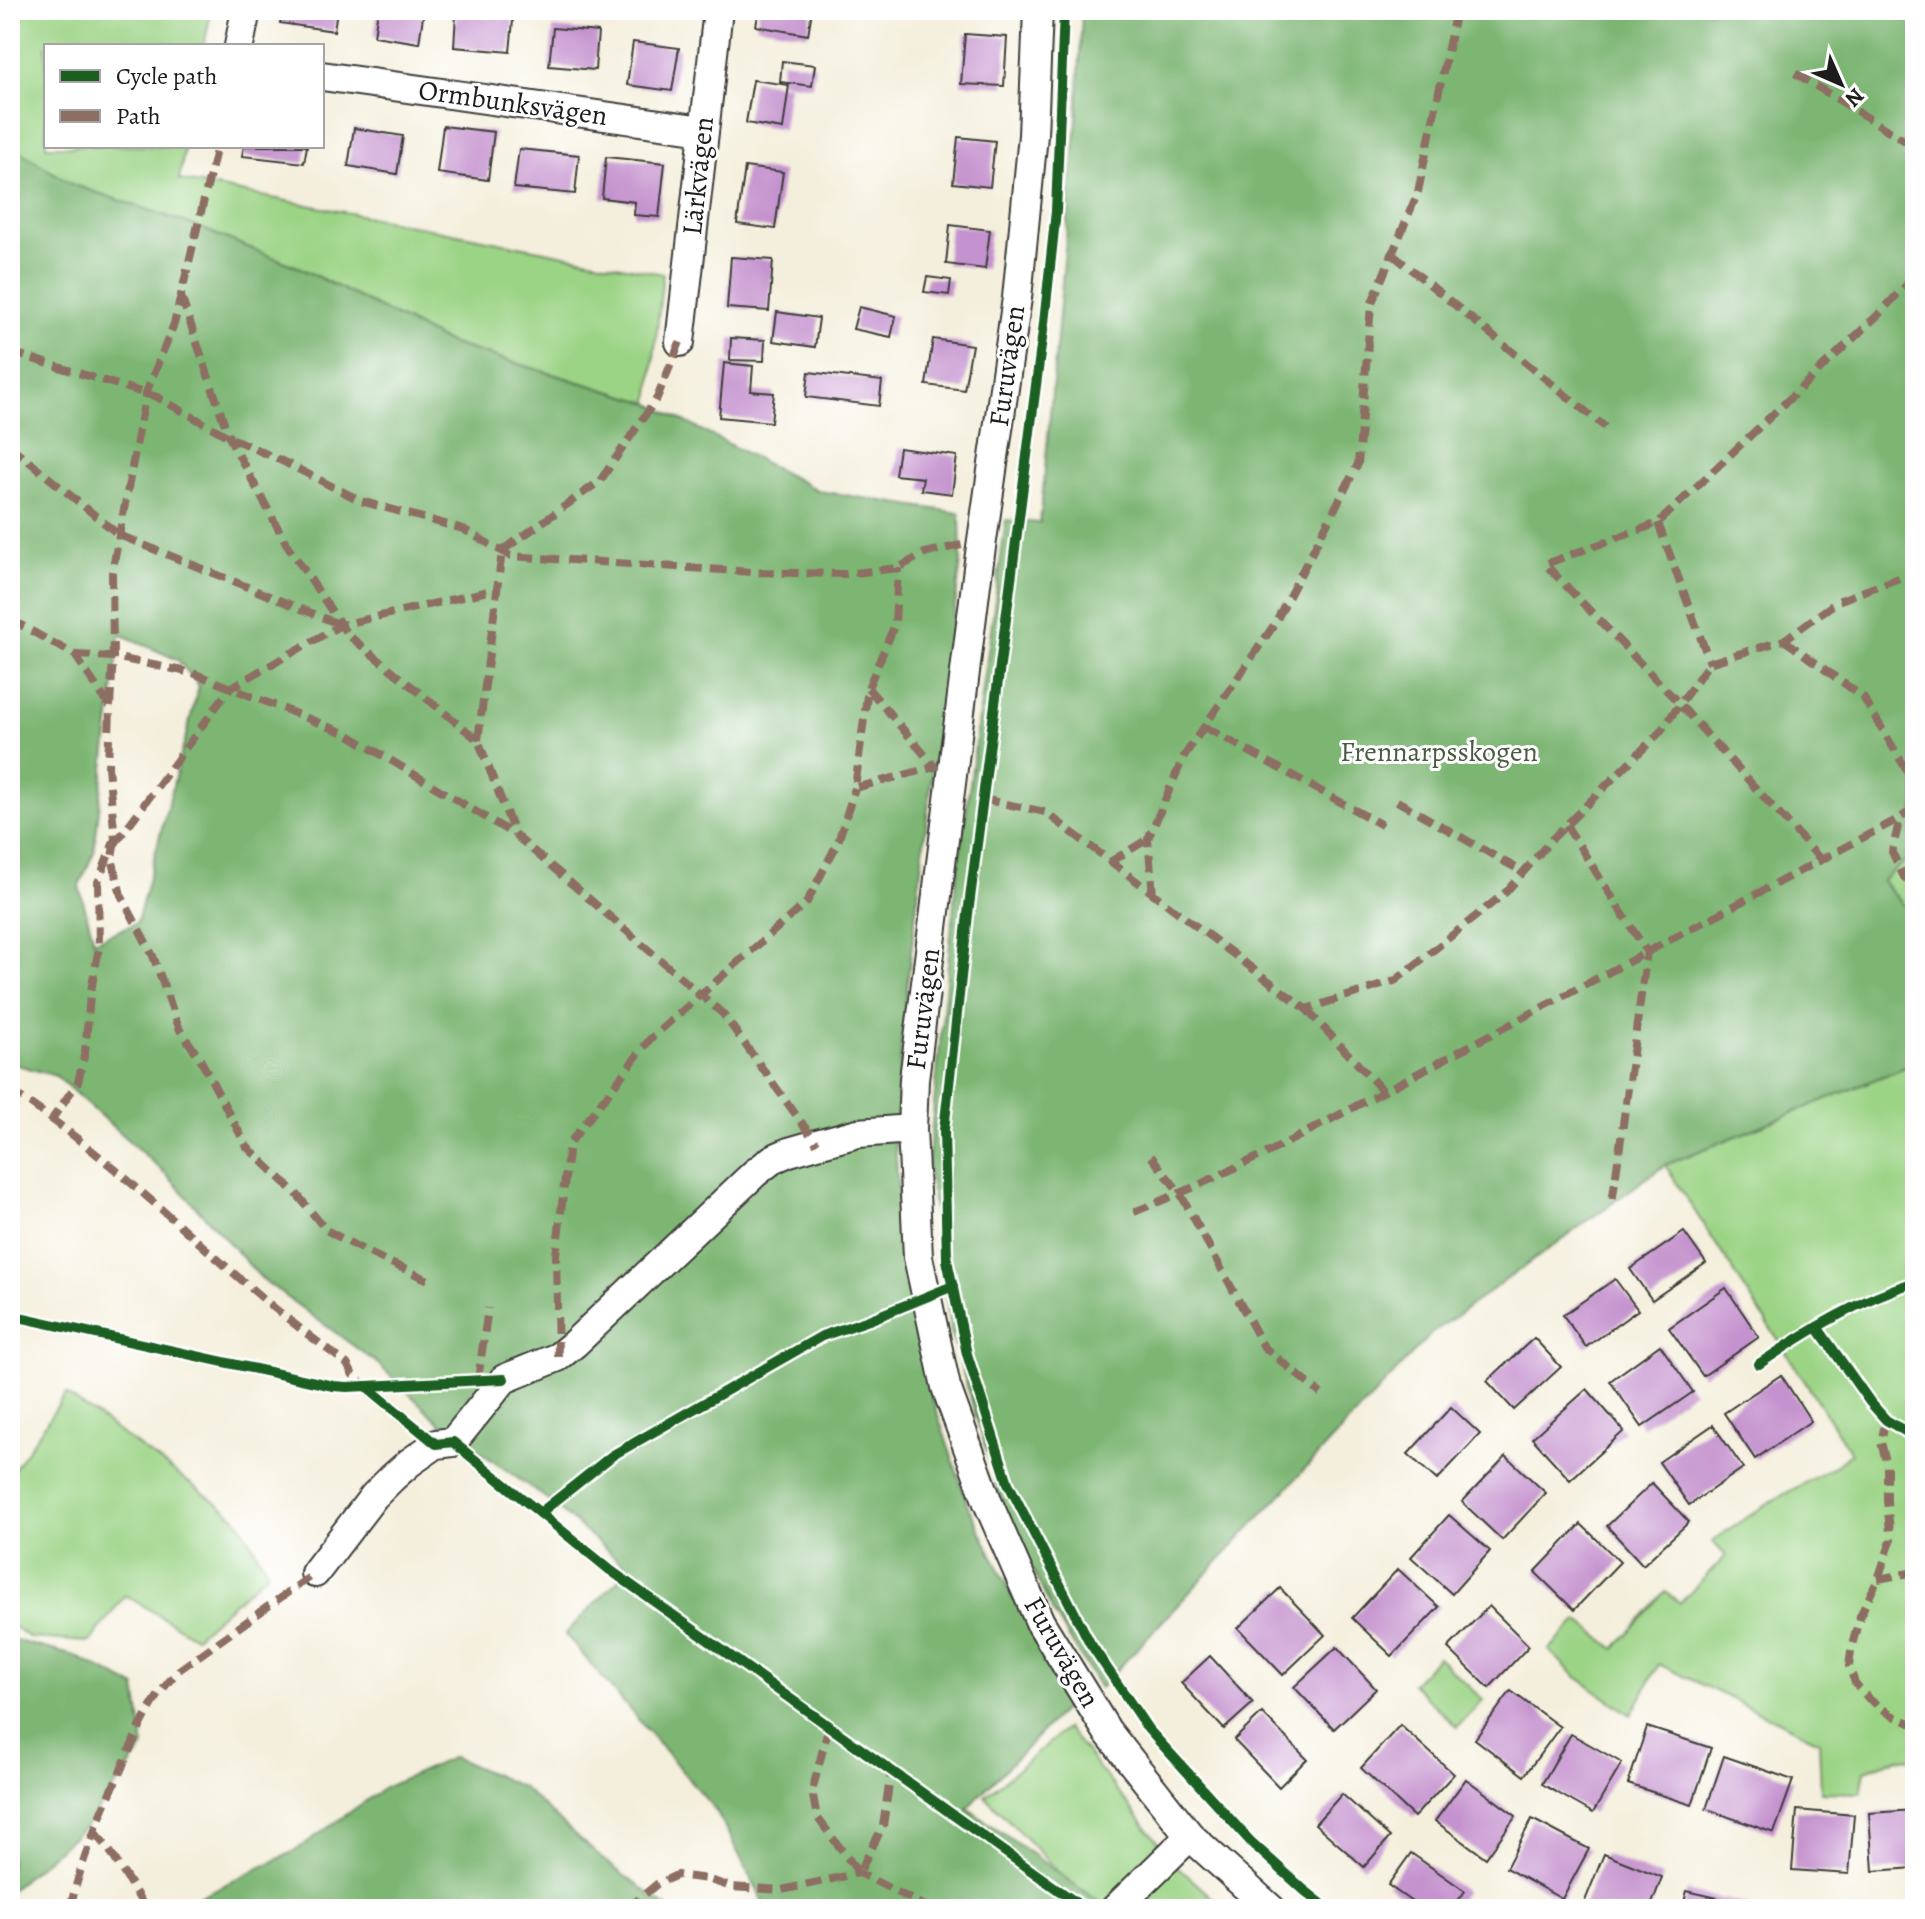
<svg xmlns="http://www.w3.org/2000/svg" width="1925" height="1919" viewBox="0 0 1925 1919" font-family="Alegreya,serif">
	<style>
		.green { fill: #9cd486; stroke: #5c7851; stroke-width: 2 }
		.forest { fill: #7db673; stroke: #4c6948; stroke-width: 2; fill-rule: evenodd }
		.building { fill: #c492ce }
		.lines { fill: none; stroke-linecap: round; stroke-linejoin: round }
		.minor-casing { stroke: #3c3c39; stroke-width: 32 }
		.minor { stroke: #fff; stroke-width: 28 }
		.quiet { stroke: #8d6e63; stroke-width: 8; stroke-dasharray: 16 8; stroke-linecap: butt }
		.cycleway-casing { stroke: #fff; stroke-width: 15 }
		.cycleway { stroke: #1b5e20; stroke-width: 10 }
		.labels { text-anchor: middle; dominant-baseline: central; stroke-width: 6; stroke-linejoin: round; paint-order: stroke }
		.street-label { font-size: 28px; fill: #1c1c1c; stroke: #fff }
		.park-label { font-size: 28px; fill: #495c41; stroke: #fff }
	</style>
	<rect width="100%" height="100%" fill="#fff"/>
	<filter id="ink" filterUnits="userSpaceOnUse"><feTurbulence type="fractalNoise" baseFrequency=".0125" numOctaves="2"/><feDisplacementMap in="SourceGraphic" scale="16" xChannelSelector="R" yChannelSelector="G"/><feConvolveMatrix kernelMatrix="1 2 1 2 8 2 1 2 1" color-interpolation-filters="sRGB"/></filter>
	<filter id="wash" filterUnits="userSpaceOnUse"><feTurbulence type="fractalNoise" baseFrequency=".006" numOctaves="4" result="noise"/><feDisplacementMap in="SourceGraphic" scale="32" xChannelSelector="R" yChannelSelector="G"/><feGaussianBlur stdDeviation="1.8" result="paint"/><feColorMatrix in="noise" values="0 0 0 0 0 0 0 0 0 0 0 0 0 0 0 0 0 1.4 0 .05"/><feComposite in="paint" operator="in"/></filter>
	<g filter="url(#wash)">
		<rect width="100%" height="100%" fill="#f4efdc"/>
		<g class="green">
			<polygon points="10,10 211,10 204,46 46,46 46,146 185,146 179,180 663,274 649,403 449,343 300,268 190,224 71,184 10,145"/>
			<polygon points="1915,852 1915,918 1882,880"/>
			<polygon points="1915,1063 1915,1758 1898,1759 1865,1770 1861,1793 1821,1792 1819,1741 1659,1664 1631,1715 1574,1675 1549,1650 1578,1620 1615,1649 1665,1591 1680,1603 1726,1556 1712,1541 1770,1502 1837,1465 1851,1453 1665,1165"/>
			<polygon points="66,1394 227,1510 241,1524 268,1572 195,1637 125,1595 90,1642 30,1638 10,1624 10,1521 14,1516 10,1513 10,1475"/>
			<polygon points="1438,1657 1483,1700 1457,1727 1412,1684"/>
			<polygon points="1067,1728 1178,1867 1225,1909 1094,1909 985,1796"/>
		</g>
		<g class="forest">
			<polygon points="1082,10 1915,10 1915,852 1882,881 1915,918 1915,1063 1665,1165 1431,1334 1100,1688 1053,1612 1003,1508 950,1328 928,1165 955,892 1006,520 1040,523 1077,119"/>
			<path d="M 10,145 L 71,184 L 190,224 L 300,268 L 449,343 L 649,403 L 819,491 L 960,513 L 961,562 L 935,749 L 903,1021 L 895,1142 L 903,1271 L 928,1386 L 969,1508 L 1016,1603 L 1072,1701 L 967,1808 L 1109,1909 L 767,1909 L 717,1812 L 565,1634 L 629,1569 L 543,1496 L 442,1425 L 377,1363 L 262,1279 L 166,1174 L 56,1076 L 10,1063 ZM 120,634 L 178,660 L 199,686 L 137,923 L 94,941 L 79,886 L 94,852 Z"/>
			<polygon points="10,1639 75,1656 136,1687 144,1747 87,1825 10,1890"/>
			<polygon points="453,1757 522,1787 601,1858 669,1909 166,1909 197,1898 295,1851 384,1788"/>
		</g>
		<g id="blocks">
			<g class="building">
				<polygon points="282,10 337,10 334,31 280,23"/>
				<polygon points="378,10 424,10 419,43 374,36"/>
				<polygon points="492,10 514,10 510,52 454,47 456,14 491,17"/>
				<polygon points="759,10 812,10 808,35 756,26"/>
				<polygon points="553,28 598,32 595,70 549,66"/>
				<polygon points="965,34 1007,37 1004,86 961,84"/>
				<polygon points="633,42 679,48 672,91 627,85"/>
				<polygon points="782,61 815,65 812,86 780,82"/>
				<polygon points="753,80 789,85 783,129 746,123"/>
				<polygon points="443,126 494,132 488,180 437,173"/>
				<polygon points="354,128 403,136 397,174 348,166"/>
				<polygon points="958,137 995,141 990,187 953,183"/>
				<polygon points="244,146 307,146 304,163 242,156"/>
				<polygon points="519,149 579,155 575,194 514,188"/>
				<polygon points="606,157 665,163 659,217 634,215 635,202 602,198"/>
				<polygon points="745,167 783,172 775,229 737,224"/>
				<polygon points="950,225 990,230 985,269 946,264"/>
				<polygon points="731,257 773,260 769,311 727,308"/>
				<polygon points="927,277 951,280 949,295 924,292"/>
				<polygon points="859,307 896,316 891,337 853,329"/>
				<polygon points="777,312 819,318 815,347 773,341"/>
				<polygon points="731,338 765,340 764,361 730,360"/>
				<polygon points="933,339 972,345 964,390 926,385"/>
				<polygon points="724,363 753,366 751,391 774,393 771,422 719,417"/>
				<polygon points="809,372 882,381 879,406 806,397"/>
				<polygon points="899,448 957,456 952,494 921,490 923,478 895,475"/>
				<polygon points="1684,1232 1706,1263 1652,1300 1630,1269"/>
				<polygon points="1615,1279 1638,1310 1586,1347 1563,1315"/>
				<polygon points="1726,1288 1759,1337 1703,1376 1669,1328"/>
				<polygon points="1534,1338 1561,1367 1514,1410 1487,1381"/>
				<polygon points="1660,1345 1693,1392 1642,1427 1610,1381"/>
				<polygon points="1781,1375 1811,1421 1755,1459 1724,1413"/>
				<polygon points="1587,1389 1624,1431 1570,1480 1532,1438"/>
				<polygon points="1451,1407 1480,1434 1437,1480 1408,1454"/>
				<polygon points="1713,1425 1743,1468 1689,1505 1659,1462"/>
				<polygon points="1506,1456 1546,1493 1502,1540 1462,1502"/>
				<polygon points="1652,1483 1689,1522 1643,1565 1607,1526"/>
				<polygon points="1449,1515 1490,1551 1452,1594 1411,1557"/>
				<polygon points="1581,1524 1620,1562 1574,1610 1535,1572"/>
				<polygon points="1398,1569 1439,1607 1392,1656 1352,1618"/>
				<polygon points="1280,1588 1325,1635 1283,1675 1238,1628"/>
				<polygon points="1489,1606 1529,1646 1489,1688 1448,1648"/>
				<polygon points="1337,1647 1376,1689 1334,1729 1294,1687"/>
				<polygon points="1210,1656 1253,1703 1224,1729 1181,1683"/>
				<polygon points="1511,1691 1560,1727 1524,1776 1475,1739"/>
				<polygon points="1262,1713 1307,1759 1279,1787 1234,1740"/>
				<polygon points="1400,1725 1454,1774 1414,1817 1361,1768"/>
				<polygon points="1647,1727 1711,1748 1692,1805 1628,1784"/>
				<polygon points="1571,1734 1622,1763 1593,1813 1542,1784"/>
				<polygon points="1724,1756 1793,1780 1774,1833 1706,1809"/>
				<polygon points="1466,1779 1516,1816 1486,1858 1435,1821"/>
				<polygon points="1342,1794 1390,1837 1364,1867 1315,1824"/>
				<polygon points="1797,1810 1854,1815 1849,1874 1792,1870"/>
				<polygon points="1915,1810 1915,1868 1873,1871 1869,1813"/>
				<polygon points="1532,1819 1589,1849 1562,1899 1506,1868"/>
				<polygon points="1411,1853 1465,1891 1452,1909 1422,1909 1388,1885"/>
				<polygon points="1604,1854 1662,1877 1650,1909 1590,1909 1583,1906"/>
				<polygon points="1687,1891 1762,1908 1762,1909 1682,1909"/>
			</g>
		</g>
	</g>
	<g filter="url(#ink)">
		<use href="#blocks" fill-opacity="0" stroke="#3c3c39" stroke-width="2"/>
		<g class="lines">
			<defs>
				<g id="minor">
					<polyline points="1038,10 1033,135 1017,298 978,568 914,1079 912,1129 918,1257 946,1387 988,1503 1040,1622 1107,1731 1190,1836 1271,1909"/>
					<polyline points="239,46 246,10"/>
					<polyline points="322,76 703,130"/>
					<polyline points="680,342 718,10"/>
					<polyline points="315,1573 374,1496 392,1478 409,1463 436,1444 453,1442 504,1379 558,1357 574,1344 755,1173 773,1159 789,1152 817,1144 858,1133 912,1129"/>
					<polyline points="1115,1909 1190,1836"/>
				</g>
			</defs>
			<use href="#minor" class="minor-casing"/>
			<use href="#minor" class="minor"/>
			<g class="quiet">
				<polyline points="1795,73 1915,147"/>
				<polyline points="1392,254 1605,427"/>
				<polyline points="181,296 229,437 286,543 347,634 478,740 515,835"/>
				<polyline points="10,352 157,397 229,437 282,461 361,501 463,529 510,556 752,572 846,574 898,568 925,553 966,544"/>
				<polyline points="10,446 119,535 341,625"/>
				<polyline points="1658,523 1710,663"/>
				<polyline points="10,619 75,655 110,707 108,767 115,839 98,882 99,948 90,996 85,1052 78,1082 52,1119"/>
				<polyline points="1784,640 1863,697 1915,784"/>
				<polyline points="75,655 113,657 193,673 347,734 515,835 723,1014 817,1144"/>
				<polyline points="868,688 935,767 855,788 868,688 895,624 898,568"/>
				<polyline points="110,707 113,657 112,573 146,393 174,324 217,146"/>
				<polyline points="1205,727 1382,825"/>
				<polyline points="478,740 502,551 600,481 657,398 680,342"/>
				<polyline points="982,799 1045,812 1306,1009 1395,981 1506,892 1553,838 1660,732 1709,663 1784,640 1838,601 1915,572"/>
				<polyline points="1397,801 1523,872"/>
				<polyline points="1915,808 1900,818 1892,852 1904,877 1915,887"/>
				<polyline points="1566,825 1647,952 1612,1203"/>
				<polyline points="115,839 112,858 121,895 153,956 180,1030 199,1057 247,1147 296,1193 326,1230 369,1253 433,1282"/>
				<polyline points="114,845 230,688 341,625 497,589"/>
				<polyline points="1821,860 1672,696 1545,564 1658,523 1879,314 1915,276"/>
				<polyline points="1110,862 1148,839"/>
				<polyline points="1153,894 1148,839 1184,756 1274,625 1358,464 1371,305 1418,192 1456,10"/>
				<polyline points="1306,1009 1383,1091"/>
				<path d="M 10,1090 C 101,1150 178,1226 260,1296 C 288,1320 318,1342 347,1364 L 353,1375 L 365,1385"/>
				<polyline points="1151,1156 1180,1193 1264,1347 1321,1394"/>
				<polyline points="1134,1212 1192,1188 1271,1151 1900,818"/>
				<polyline points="558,1357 556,1255 569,1144 650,1039 807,902 838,842 855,788"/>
				<polyline points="478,1380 488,1308"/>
				<polyline points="1886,1420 1881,1442 1887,1465 1887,1501 1891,1541 1878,1579 1860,1616 1852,1645 1849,1666 1855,1683 1869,1699 1891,1715 1915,1725"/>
				<polyline points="1878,1579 1915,1572"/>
				<polyline points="829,1726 812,1791 817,1817 859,1873 883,1826 891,1771"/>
				<polyline points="95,1832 108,1848 146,1909"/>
				<path d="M 70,1909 C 81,1861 100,1815 121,1770 C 138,1731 149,1702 179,1670 L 315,1573"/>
				<polyline points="627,1909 657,1884 677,1875 707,1879 731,1887 782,1890 859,1873 931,1909"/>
			</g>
			<defs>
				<g id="cycleway">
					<polyline points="1064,10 1056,211 1044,323 968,914 944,1130 947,1260 967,1354 1008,1483 1090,1643 1148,1729 1251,1842 1304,1890 1328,1909"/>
					<polyline points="10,1315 333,1386 347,1387 504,1379"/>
					<polyline points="1817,1327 1870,1402 1886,1420 1915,1437"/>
					<path d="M 1759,1364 C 1808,1331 1858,1300 1915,1282"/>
					<polyline points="366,1386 436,1444 453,1442 610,1570 1085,1909"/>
					<polyline points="540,1513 613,1455 822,1336 869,1320 953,1286"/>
				</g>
			</defs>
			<use href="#cycleway" class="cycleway-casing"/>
			<use href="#cycleway" class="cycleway"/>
		</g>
	</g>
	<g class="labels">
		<g class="street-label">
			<text transform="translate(513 103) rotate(8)">Ormbunksvägen</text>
			<text transform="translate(698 176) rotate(-84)">Lärkvägen</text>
			<text transform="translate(1007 366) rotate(-82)">Furuvägen</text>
			<text transform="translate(923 1009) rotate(-83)">Furuvägen</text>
			<text transform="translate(1062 1652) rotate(60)">Furuvägen</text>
		</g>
		<g class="park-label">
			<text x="1439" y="752">Frennarpsskogen</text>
		</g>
	</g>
	<rect width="1925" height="1919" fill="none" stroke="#fff" stroke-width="40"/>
	<rect x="44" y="44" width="280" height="104" fill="#ffffff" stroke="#a4a4a4" stroke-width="2"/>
	<rect x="60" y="70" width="40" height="12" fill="#1b5e20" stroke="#a4a4a4" stroke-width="2"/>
	<text x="116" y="84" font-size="24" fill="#1c1c1c">Cycle path</text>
	<rect x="60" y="110" width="40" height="12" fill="#8d6e63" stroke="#a4a4a4" stroke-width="2"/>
	<text x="116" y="124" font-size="24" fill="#1c1c1c">Path</text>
	<g transform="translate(1841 84) rotate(135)" stroke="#ffffff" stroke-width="6" paint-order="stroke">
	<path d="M0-6L14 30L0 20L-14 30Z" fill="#1c1c1c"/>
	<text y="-12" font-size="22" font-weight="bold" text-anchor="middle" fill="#1c1c1c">N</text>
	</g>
</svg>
